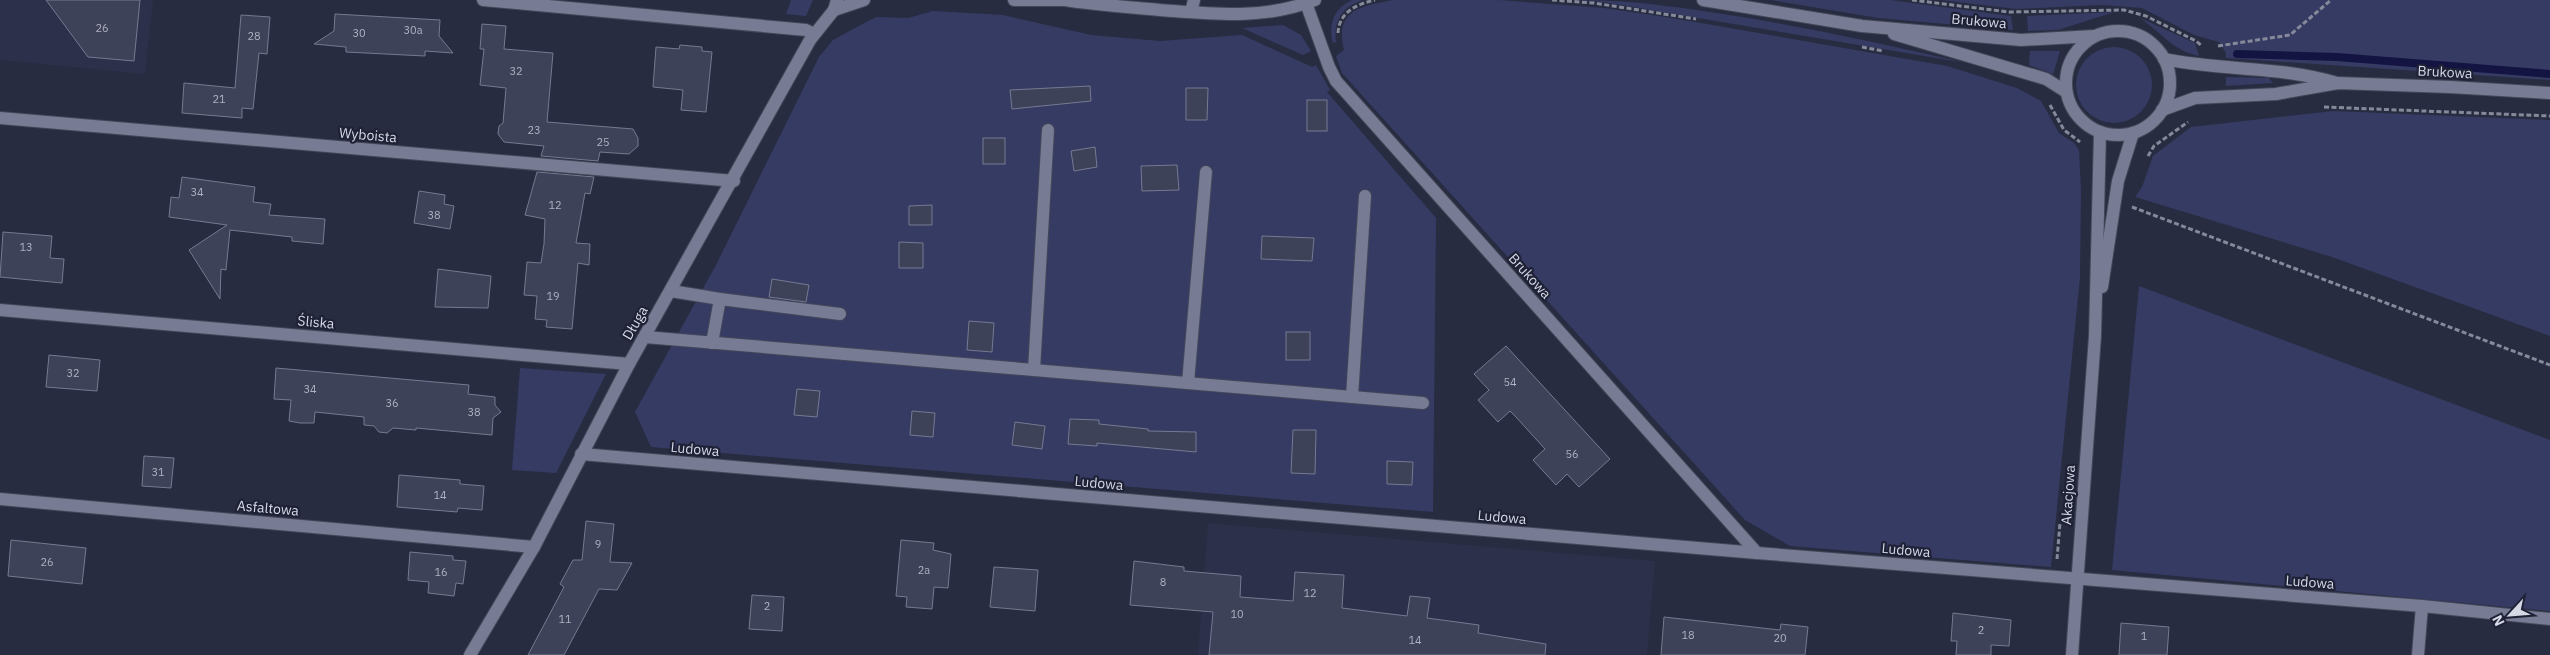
<svg xmlns="http://www.w3.org/2000/svg" width="2550" height="655" viewBox="0 0 2550 655" font-family="'IBM Plex Sans',sans-serif">
	<style>
		.built { fill: #2c304b }
		.green { fill: #363b64 }
		.lines { fill: none; stroke-linecap: round; stroke-linejoin: round }
		.stream { stroke: #131441; stroke-width: 8 }
		.building { fill: #3e4258; stroke: #757a92 }
		.minor-casing { stroke: #444758; stroke-width: 14 }
		.path { stroke: #858999; stroke-width: 3; stroke-dasharray: 5 2.5; stroke-linecap: butt }
		.minor { stroke: #777c94; stroke-width: 12 }
		.labels { text-anchor: middle; dominant-baseline: central; stroke-width: 4.5; stroke-linejoin: round; paint-order: stroke }
		.number-label { font-size: 11px; fill: #afb2c2 }
		.street-label { font-size: 14px; fill: #d5d8e5; stroke: #1f2236 }
	</style>
	<rect width="100%" height="100%" fill="#282c40"/>
	<g class="built">
		<polygon points="0,0 153,0 145,74 0,60"/>
		<polygon points="1208,523 1655,561 1647,655 1198,655"/>
	</g>
	<g class="green">
		<polygon points="791,0 813,0 806,16 786,14"/>
		<path d="M 1352,0 L 1363,0 C 1342,7 1333,21 1336,42 L 1333,43 C 1328,25 1334,8 1352,0 Z"/>
		<path d="M 1393,0 L 1499,0 L 1604,8 L 1672,18 L 1947,66 L 2017,88 L 2041,101 L 2059,133 L 2074,143 L 2079,150 L 2081,190 L 2080,277 L 2051,567 L 1790,546 L 1745,520 L 1342,73 L 1336,56 L 1344,50 C 1334,10 1361,6 1393,0 Z"/>
		<path d="M 1579,0 C 1637,0 1692,9 1749,18 C 1822,31 1894,46 1966,63 L 1603,2 Z"/>
		<polygon points="1771,0 1890,0 2011,16 2013,30 1878,18"/>
		<polygon points="1941,0 2550,0 2550,80 2226,58 2226,53 2219,42 2194,35 2142,8 2102,5 2016,9"/>
		<polygon points="933,11 1003,15 1091,35 1160,41 1242,35 1312,67 1316,65 1330,90 1327,92 1436,218 1433,512 651,447 635,412 716,265 819,57 833,40 868,21 877,17 908,18"/>
		<polygon points="2114,12 2058,30 2028,31 2027,16"/>
		<path d="M 2138,17 L 2195,43 L 2199,56 C 2171,50 2162,32 2138,17 Z"/>
		<polygon points="1283,25 1301,35 1311,51 1303,55 1242,28"/>
		<circle cx="2114" cy="85" r="38"/>
		<polygon points="2030,51 2060,51 2053,74 2029,65"/>
		<polygon points="2226,77 2269,78 2273,83 2226,86"/>
		<polygon points="2333,111 2550,120 2550,336 2332,257 2135,197 2142,187 2153,156 2191,127"/>
		<polygon points="2139,286 2550,440 2550,611 2112,570"/>
		<polygon points="520,368 606,374 556,473 512,470"/>
	</g>
	<g class="lines">
		<polyline class="stream" points="2237,54 2337,57 2550,74"/>
	</g>
	<g class="building">
		<polygon points="46,0 140,0 134,61 88,57"/>
		<polygon points="335,14 440,20 439,36 453,53 425,51 425,56 346,52 346,47 314,44 334,31"/>
		<polygon points="241,15 270,17 267,54 259,53 253,109 242,108 242,118 182,113 184,83 235,88"/>
		<polygon points="482,24 506,26 504,49 553,53 547,122 633,129 638,138 638,146 629,154 600,152 598,161 541,156 544,146 504,142 498,134 499,126 503,123 506,88 480,85 484,49 480,49"/>
		<polygon points="680,45 702,47 702,51 712,52 706,112 681,110 683,90 653,87 656,47 679,49"/>
		<polygon points="1090,86 1091,101 1012,109 1010,90"/>
		<polygon points="1186,88 1208,88 1207,120 1186,120"/>
		<rect x="1307" y="100" width="20" height="31"/>
		<rect x="983" y="138" width="22" height="26"/>
		<polygon points="1095,147 1097,167 1074,171 1071,151"/>
		<polygon points="1177,165 1179,190 1142,191 1141,166"/>
		<polygon points="537,172 594,177 590,194 585,193 576,243 590,244 589,265 578,263 572,329 546,327 547,320 535,319 537,296 524,295 527,262 541,263 544,244 545,219 525,215"/>
		<polygon points="182,177 255,187 253,202 271,204 269,215 325,219 323,244 292,241 292,237 230,230 226,270 221,269 220,299 189,250 227,225 169,217 171,197 179,198"/>
		<polygon points="419,191 445,195 444,204 454,206 450,229 414,223"/>
		<polygon points="932,205 932,225 909,225 909,206"/>
		<polygon points="3,232 52,236 50,258 64,259 62,283 0,277"/>
		<polygon points="1262,236 1314,238 1312,261 1261,259"/>
		<polygon points="899,242 923,243 923,268 899,268"/>
		<polygon points="438,269 491,276 488,308 435,307"/>
		<polygon points="772,279 809,285 806,302 769,297"/>
		<polygon points="969,321 994,323 992,352 967,350"/>
		<rect x="1286" y="332" width="24" height="28"/>
		<polygon points="1506,346 1610,459 1579,487 1567,474 1556,485 1533,460 1545,449 1516,417 1510,411 1498,422 1478,400 1489,390 1474,374"/>
		<polygon points="49,355 100,360 97,391 46,387"/>
		<polygon points="276,368 469,385 468,394 495,397 495,405 501,412 493,418 492,435 416,428 416,430 393,428 387,433 379,432 374,426 364,425 364,417 315,412 314,423 300,423 289,421 291,400 274,399"/>
		<polygon points="797,389 820,391 817,417 794,415"/>
		<polygon points="912,411 935,413 933,437 910,435"/>
		<polygon points="1070,419 1099,420 1099,424 1148,429 1148,431 1196,432 1196,452 1097,443 1097,446 1068,444"/>
		<polygon points="1015,422 1045,426 1042,449 1012,445"/>
		<polygon points="1293,430 1316,430 1315,474 1291,473"/>
		<polygon points="144,456 174,458 171,488 142,486"/>
		<polygon points="1387,461 1413,462 1412,485 1387,484"/>
		<polygon points="399,475 460,480 460,484 484,486 482,510 458,508 457,512 397,507"/>
		<polygon points="586,521 614,524 610,562 632,563 617,590 599,589 564,655 528,655 564,587 560,584 573,560 582,560"/>
		<polygon points="11,540 86,548 82,584 8,576"/>
		<polygon points="901,540 934,543 933,550 951,554 948,588 934,587 932,609 906,607 907,597 896,596"/>
		<polygon points="410,552 453,556 453,560 466,561 463,584 456,583 454,596 428,593 429,582 408,580"/>
		<polygon points="1134,561 1184,567 1184,571 1241,576 1240,597 1293,601 1295,572 1344,575 1342,608 1407,616 1410,596 1430,598 1427,618 1479,625 1478,633 1546,644 1545,655 1209,655 1213,612 1130,605"/>
		<polygon points="994,567 1038,570 1035,611 990,607"/>
		<polygon points="752,595 784,597 782,631 749,629"/>
		<polygon points="1953,613 2011,620 2009,646 1991,645 1991,655 1956,655 1957,641 1951,641"/>
		<polygon points="1664,617 1780,630 1781,624 1808,627 1805,655 1661,655"/>
		<polygon points="2121,623 2169,627 2167,655 2119,655"/>
	</g>
	<g class="lines">
		<defs>
			<g id="minor">
				<polyline points="483,0 806,30 814,34"/>
				<polyline points="1014,0 1066,0"/>
				<path d="M 1065,0 C 1097,5 1129,7 1160,10 C 1214,14 1264,20 1315,0"/>
				<polyline points="1703,0 1862,26 2021,40 2094,36"/>
				<polyline points="1306,3 1329,67 1336,81 1757,553"/>
				<polyline points="834,10 864,0"/>
				<polyline points="1191,12 1194,0"/>
				<circle cx="2118" cy="83" r="52"/>
				<polyline points="1894,34 2046,79 2065,91"/>
				<path d="M 2164,59 C 2222,71 2281,66 2337,83"/>
				<polyline points="2162,110 2195,98 2276,94 2338,83 2450,87 2550,93"/>
				<polyline points="0,118 734,181"/>
				<polyline points="2102,287 2118,181 2133,133"/>
				<polyline points="671,291 720,299 712,343"/>
				<polyline points="720,299 840,314"/>
				<polyline points="0,310 629,364"/>
				<polyline points="645,337 1423,403"/>
				<polyline points="1034,370 1048,130"/>
				<polyline points="1188,383 1206,172"/>
				<polyline points="1352,397 1365,196"/>
				<polyline points="581,454 1757,553 2422,606 2550,619"/>
				<polyline points="0,499 534,547"/>
				<polyline points="470,655 534,547 629,364 810,40 834,10 837,0"/>
				<polyline points="2072,655 2095,336 2100,132"/>
				<polyline points="2418,655 2422,606"/>
			</g>
		</defs>
		<use href="#minor" class="minor-casing"/>
		<g class="path">
			<polyline points="1552,0 1594,3 1696,19"/>
			<polyline points="1912,0 2009,12 2124,10 2146,16 2196,41 2202,46"/>
			<path d="M 1338,33 C 1339,12 1357,4 1375,0"/>
			<polyline points="2218,46 2290,35 2331,0"/>
			<polyline points="1862,47 1883,51"/>
			<polyline points="2050,105 2064,130 2080,142"/>
			<polyline points="2324,107 2550,116"/>
			<polyline points="2148,156 2154,146 2188,122"/>
			<polyline points="2132,207 2550,365"/>
			<polyline points="2057,559 2060,523"/>
		</g>
		<use href="#minor" class="minor"/>
	</g>
	<g class="labels">
		<g class="number-label">
			<text x="102" y="28">26</text>
			<text x="413" y="30">30a</text>
			<text x="359" y="33">30</text>
			<text x="254" y="36">28</text>
			<text x="516" y="71">32</text>
			<text x="219" y="99">21</text>
			<text x="534" y="130">23</text>
			<text x="603" y="142">25</text>
			<text x="197" y="192">34</text>
			<text x="555" y="205">12</text>
			<text x="434" y="215">38</text>
			<text x="26" y="247">13</text>
			<text x="553" y="296">19</text>
			<text x="73" y="373">32</text>
			<text x="1510" y="382">54</text>
			<text x="310" y="389">34</text>
			<text x="392" y="403">36</text>
			<text x="474" y="412">38</text>
			<text x="1572" y="454">56</text>
			<text x="158" y="472">31</text>
			<text x="440" y="495">14</text>
			<text x="598" y="544">9</text>
			<text x="47" y="562">26</text>
			<text x="924" y="570">2a</text>
			<text x="441" y="572">16</text>
			<text x="1163" y="582">8</text>
			<text x="1310" y="593">12</text>
			<text x="767" y="606">2</text>
			<text x="1237" y="614">10</text>
			<text x="565" y="619">11</text>
			<text x="1981" y="630">2</text>
			<text x="1688" y="635">18</text>
			<text x="2144" y="636">1</text>
			<text x="1780" y="638">20</text>
			<text x="1415" y="640">14</text>
		</g>
		<g class="street-label">
			<text transform="translate(1979 21) rotate(5)">Brukowa</text>
			<text transform="translate(2445 72) rotate(3)">Brukowa</text>
			<text transform="translate(368 135) rotate(5)">Wyboista</text>
			<text transform="translate(1530 276) rotate(48)">Brukowa</text>
			<text transform="translate(316 322) rotate(5)">Śliska</text>
			<text transform="translate(635 323) rotate(-60)">Długa</text>
			<text transform="translate(695 449) rotate(5)">Ludowa</text>
			<text transform="translate(1099 483) rotate(5)">Ludowa</text>
			<text transform="translate(2068 495) rotate(-86)">Akacjowa</text>
			<text transform="translate(268 508) rotate(5)">Asfaltowa</text>
			<text transform="translate(1502 517) rotate(5)">Ludowa</text>
			<text transform="translate(1906 550) rotate(5)">Ludowa</text>
			<text transform="translate(2310 582) rotate(4)">Ludowa</text>
		</g>
	</g>
	<g transform="translate(2510 615) rotate(244)" stroke="#1f2236" stroke-width="4" paint-order="stroke">
	<path d="M0-4L9 19L0 12L-9 19Z" fill="#d5d8e5"/>
	<text y="-8" font-size="14" font-weight="bold" text-anchor="middle" fill="#d5d8e5">N</text>
	</g>
</svg>
